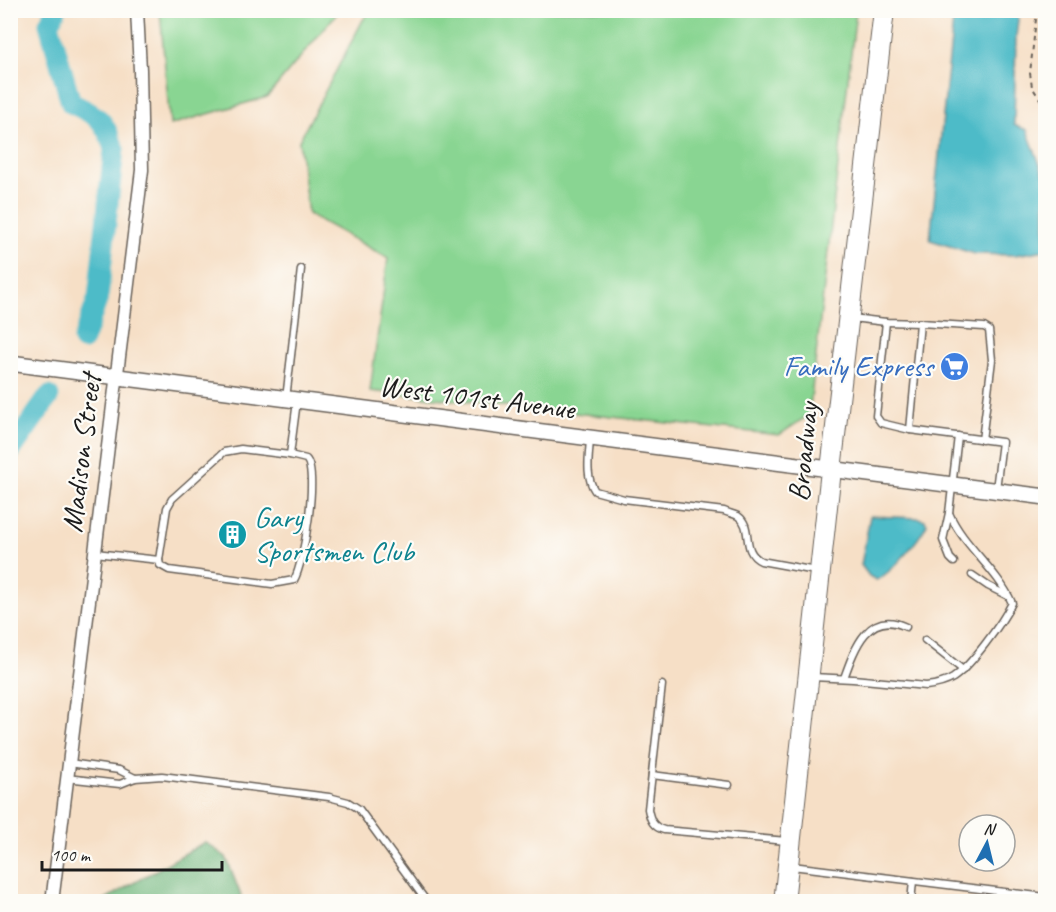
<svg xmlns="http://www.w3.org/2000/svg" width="1056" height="912" viewBox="0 0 1056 912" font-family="Caveat,sans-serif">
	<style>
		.green { fill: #89d592; stroke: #527857; stroke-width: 1.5 }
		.forest { fill: #6eb67c; stroke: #45694c; stroke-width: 1.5 }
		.water { fill: #4ebbc8; stroke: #356c72; stroke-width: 1.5 }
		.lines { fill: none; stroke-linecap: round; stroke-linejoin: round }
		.river { stroke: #4ebbc8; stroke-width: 21 }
		.service-casing { stroke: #686058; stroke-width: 9 }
		.minor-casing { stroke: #686058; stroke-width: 15 }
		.tertiary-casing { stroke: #686058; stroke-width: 18 }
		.primary-casing { stroke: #686058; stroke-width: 22 }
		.path { stroke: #686058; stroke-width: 2; stroke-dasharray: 4.5 4.5; stroke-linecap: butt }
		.service { stroke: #fff; stroke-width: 6 }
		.minor { stroke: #fff; stroke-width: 12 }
		.tertiary { stroke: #fff; stroke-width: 15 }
		.primary { stroke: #fff; stroke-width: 20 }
		.labels { text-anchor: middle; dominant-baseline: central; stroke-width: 4.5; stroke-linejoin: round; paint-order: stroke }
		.shop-label { font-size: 30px; fill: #366cbe; stroke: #fdfcf7; text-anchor: end }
		.street-label { font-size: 30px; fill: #1c1c1c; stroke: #fdfcf7 }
		.culture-label { font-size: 30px; fill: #0d838f; stroke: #fdfcf7; text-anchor: start }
	</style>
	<rect width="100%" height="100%" fill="#fdfcf7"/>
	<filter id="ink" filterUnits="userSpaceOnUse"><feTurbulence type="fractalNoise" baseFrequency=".0167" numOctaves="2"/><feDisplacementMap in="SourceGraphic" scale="12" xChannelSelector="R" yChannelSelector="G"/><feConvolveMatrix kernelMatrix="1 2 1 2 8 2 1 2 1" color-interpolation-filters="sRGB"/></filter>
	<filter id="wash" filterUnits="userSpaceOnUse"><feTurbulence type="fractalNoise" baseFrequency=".008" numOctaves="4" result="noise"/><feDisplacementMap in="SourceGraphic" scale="24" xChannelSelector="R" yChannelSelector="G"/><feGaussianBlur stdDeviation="1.35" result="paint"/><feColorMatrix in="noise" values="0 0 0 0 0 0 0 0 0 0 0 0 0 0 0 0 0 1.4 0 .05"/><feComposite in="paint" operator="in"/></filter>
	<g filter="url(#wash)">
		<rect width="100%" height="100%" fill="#f6dfc6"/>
		<g class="green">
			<polygon points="371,10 856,11 809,415 779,435 370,391 388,258 308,214 299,141 363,20"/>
			<polygon points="160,11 160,10 339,11 267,97 170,125"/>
		</g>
		<polygon class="forest" points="205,842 226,857 243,901 102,901"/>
		<g class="water">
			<polygon points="954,11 1019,11 1016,37 1014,125 1027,130 1045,178 1045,250 1015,255 975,254 930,240"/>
			<path d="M 870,516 L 918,518 L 925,520 L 927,524 C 920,539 891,574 876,580 L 869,576 L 861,565 Z"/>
		</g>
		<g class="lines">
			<g class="river">
				<path d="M 56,10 L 49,24 L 71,103 C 99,117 104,118 114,149 L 98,298 L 83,340"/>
				<polyline points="10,452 49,396"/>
			</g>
		</g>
	</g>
	<g filter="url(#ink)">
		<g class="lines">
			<defs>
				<g id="service">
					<polyline points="852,318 886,322 920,323 910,430 1002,442 996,489"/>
					<polyline points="886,322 876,416 881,423 910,430"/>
					<polyline points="920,323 984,327 989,330 992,360 982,440"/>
					<polyline points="286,399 301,269"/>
					<path d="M 590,440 C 589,456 585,477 595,491 L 624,499 L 724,511 C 728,513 734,514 738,516 C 754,527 740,551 761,561 L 816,571"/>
					<polyline points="95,553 159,560 167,508 172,499 224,452 241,449 290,455 297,401"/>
					<path d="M 159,560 L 160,565 L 169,570 L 272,584 L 294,580 C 304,564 319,471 306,459 L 290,455"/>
					<polyline points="954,562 950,558 943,540 949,513 958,436"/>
					<polyline points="972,575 988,586 1008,596"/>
					<polyline points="925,640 963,670"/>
					<path d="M 812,677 L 853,679 L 926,686 C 935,685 945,683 953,678 C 971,666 1002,623 1012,603 C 997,569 964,547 949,513"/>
					<path d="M 844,678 C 854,650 868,608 906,627"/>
					<path d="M 662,685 L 648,809 C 650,820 653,827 664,830 L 787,841"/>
					<polyline points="69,763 119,770 135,778"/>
					<polyline points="652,775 729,785"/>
					<polyline points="66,778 120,784 135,778 162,776 329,797 348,802 359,809 427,902"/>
					<polyline points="792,866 1046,897"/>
					<polyline points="911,902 913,881"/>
				</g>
				<polyline id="minor" points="52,902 142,170 140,70 137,10"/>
				<polyline id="tertiary" points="10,363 1046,497"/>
				<polyline id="primary" points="784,902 831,470 884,10"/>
			</defs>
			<use href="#service" class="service-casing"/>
			<use href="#minor" class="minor-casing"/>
			<use href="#tertiary" class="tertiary-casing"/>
			<use href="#primary" class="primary-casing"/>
			<polyline class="path" points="1037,10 1030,73 1032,87 1046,108"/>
			<use href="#service" class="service"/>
			<use href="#minor" class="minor"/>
			<use href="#tertiary" class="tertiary"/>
			<use href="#primary" class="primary"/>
		</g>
	</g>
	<defs>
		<symbol id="supermarket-disc" viewBox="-11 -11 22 22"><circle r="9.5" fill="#3f7fe0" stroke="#fdfcf7"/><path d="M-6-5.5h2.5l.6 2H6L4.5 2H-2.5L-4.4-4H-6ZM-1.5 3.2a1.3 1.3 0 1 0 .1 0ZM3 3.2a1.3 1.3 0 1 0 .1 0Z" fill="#fff"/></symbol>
		<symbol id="building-disc" viewBox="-11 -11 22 22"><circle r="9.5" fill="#0f9aa8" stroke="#fdfcf7"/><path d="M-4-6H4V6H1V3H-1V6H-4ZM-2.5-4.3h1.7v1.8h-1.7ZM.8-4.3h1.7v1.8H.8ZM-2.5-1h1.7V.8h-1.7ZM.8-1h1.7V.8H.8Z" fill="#fff"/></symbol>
	</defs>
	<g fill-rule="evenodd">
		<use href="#supermarket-disc" x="938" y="350" width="33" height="33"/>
		<use href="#building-disc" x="216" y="518" width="33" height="33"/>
	</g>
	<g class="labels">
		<g class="shop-label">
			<text x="933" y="366">Family Express</text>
		</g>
		<g class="street-label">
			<text transform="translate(477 397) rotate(7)">West 101st Avenue</text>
			<text transform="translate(803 452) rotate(-84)">Broadway</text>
			<text transform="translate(81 453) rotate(-83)">Madison Street</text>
		</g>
		<g class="culture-label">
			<text x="254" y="517">Gary<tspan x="254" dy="34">Sportsmen Club</tspan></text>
		</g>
	</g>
	<rect width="1056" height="912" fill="none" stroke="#fdfcf7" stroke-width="36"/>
	<g transform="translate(987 843) rotate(7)"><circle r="28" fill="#fdfcf7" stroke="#a3a29f" stroke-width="1.5"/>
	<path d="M0-4.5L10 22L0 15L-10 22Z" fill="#1f6fb2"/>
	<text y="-9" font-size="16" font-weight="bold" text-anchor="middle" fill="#1c1c1c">N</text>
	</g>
	<path d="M42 861v9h180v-9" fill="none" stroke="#1c1c1c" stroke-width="3"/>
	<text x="51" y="861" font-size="18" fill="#1c1c1c" stroke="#fdfcf7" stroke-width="4.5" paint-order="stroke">100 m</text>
</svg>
